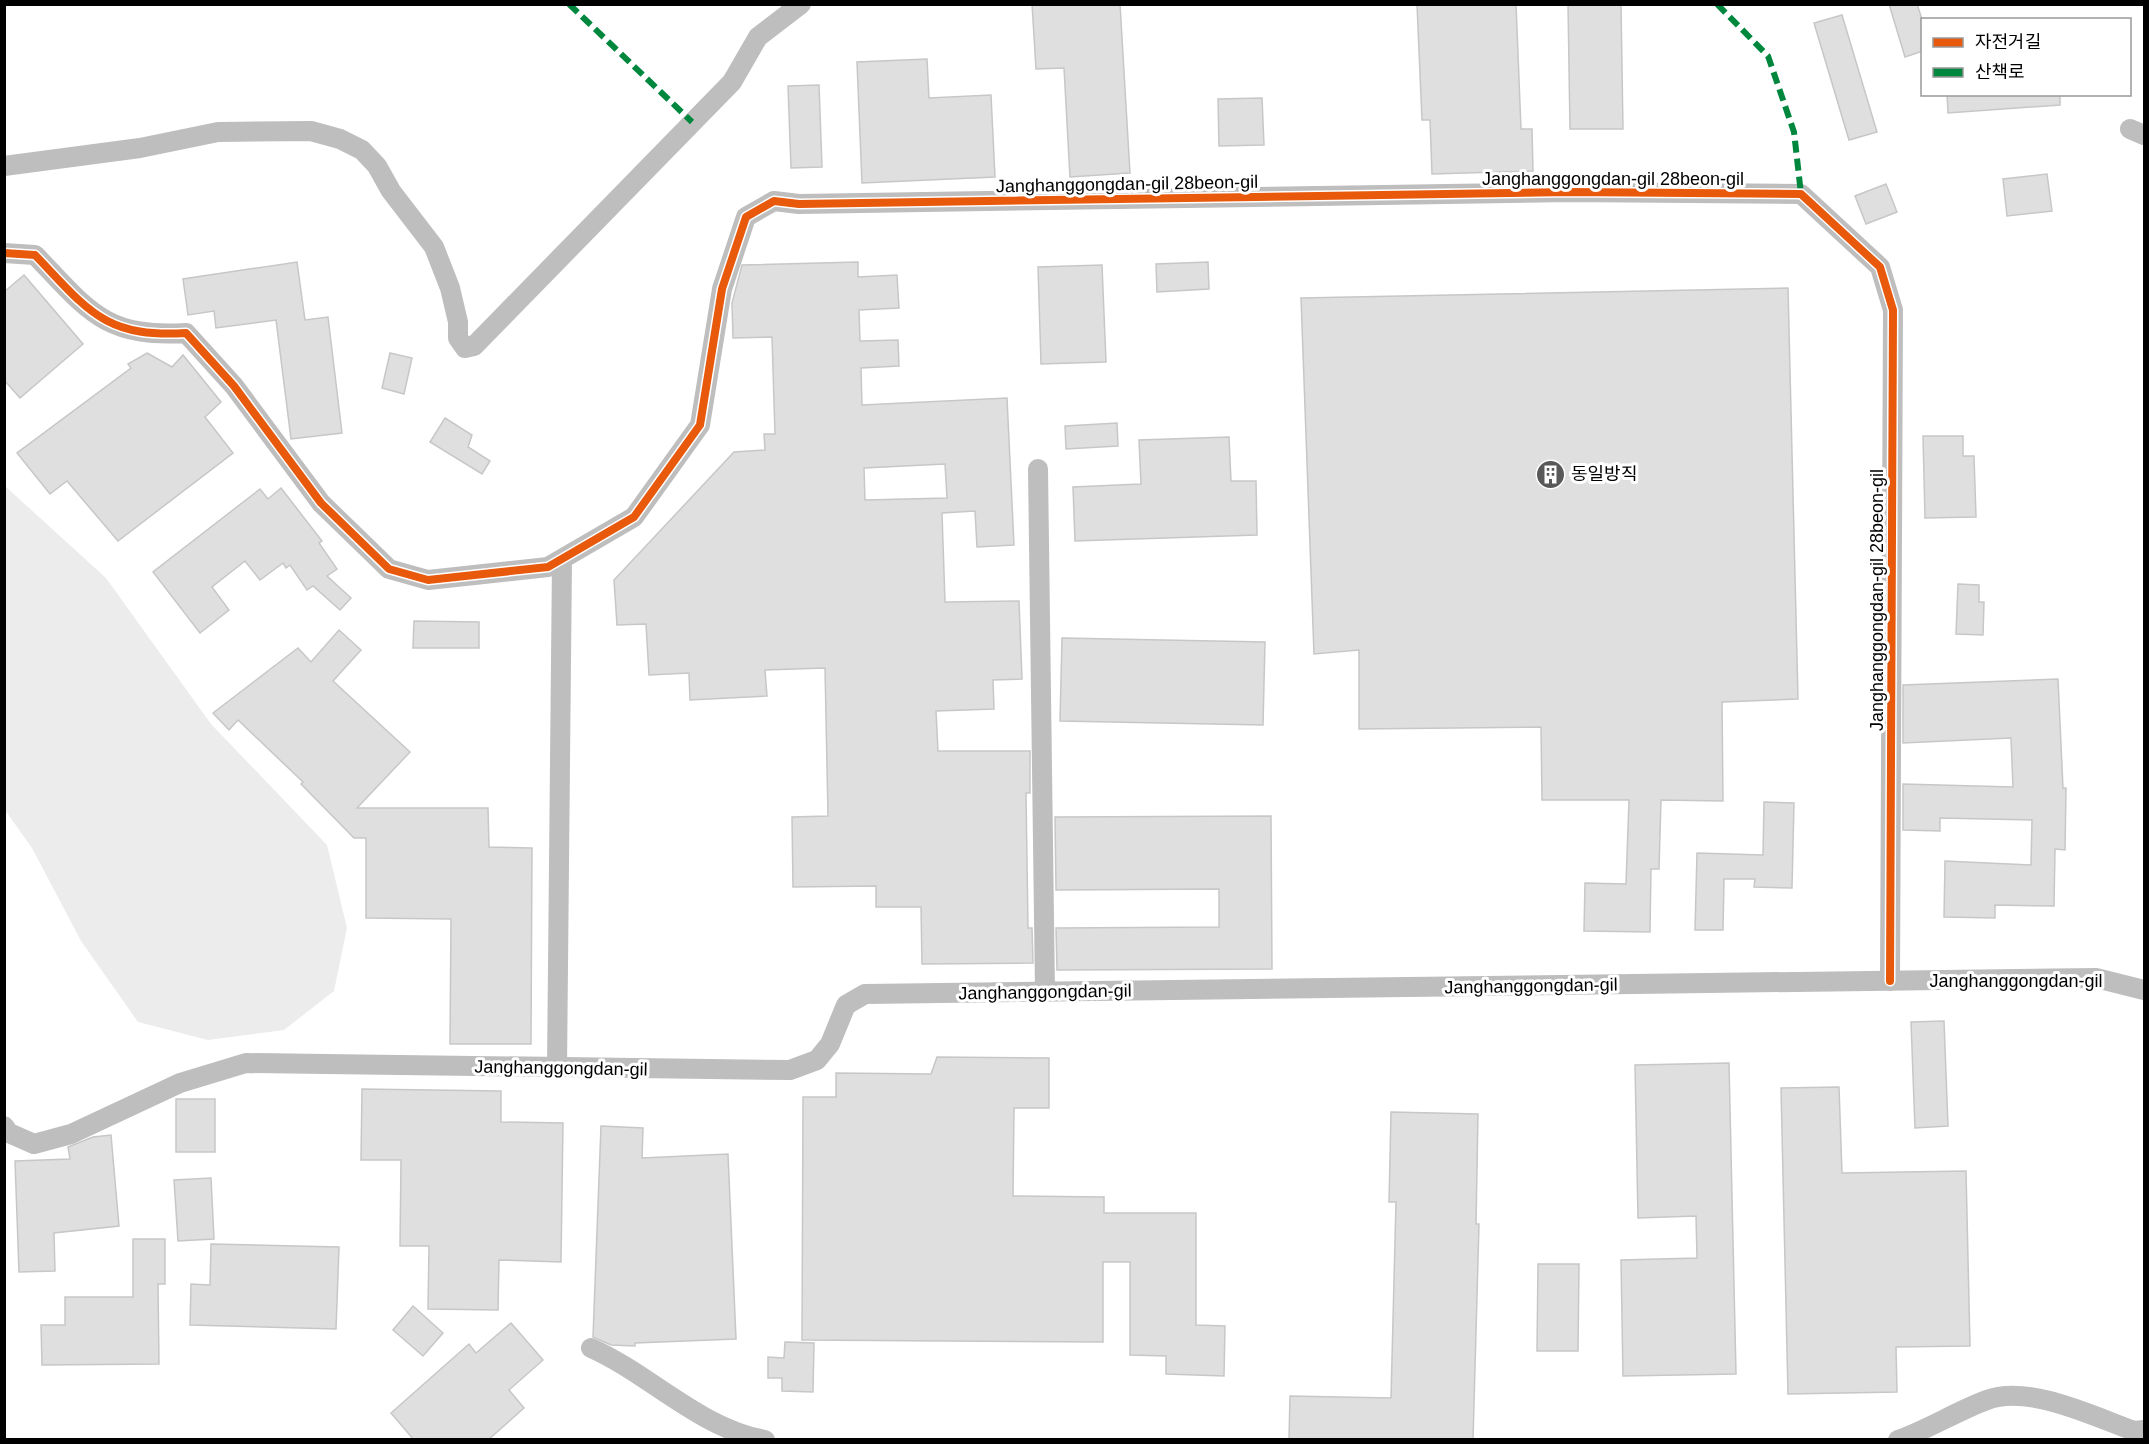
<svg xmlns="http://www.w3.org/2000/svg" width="2149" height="1444" viewBox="0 0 2149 1444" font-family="Helvetica,'Noto Sans KR',sans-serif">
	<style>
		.green { fill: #ececec }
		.building { fill: #dfdfdf; stroke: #c7c7c7; stroke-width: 1.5; fill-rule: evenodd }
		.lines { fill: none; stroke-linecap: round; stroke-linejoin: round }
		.minor { stroke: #bebebe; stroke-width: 20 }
		.quiet { stroke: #00873e; stroke-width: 6; stroke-dasharray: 12 6; stroke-linecap: butt }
		.cycleway-casing { stroke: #fff; stroke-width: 11 }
		.cycleway { stroke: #e8590c; stroke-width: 8 }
		.labels { text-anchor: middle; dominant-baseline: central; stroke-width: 6; stroke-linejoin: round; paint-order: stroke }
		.street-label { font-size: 18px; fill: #000; stroke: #fff }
		.poi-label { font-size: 18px; fill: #000; stroke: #fff; text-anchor: start }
	</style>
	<rect width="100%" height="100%" fill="#fff"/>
	<polygon class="green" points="5,486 106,578 211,724 327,845 347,928 334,991 284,1030 208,1040 138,1022 81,941 32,848 5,810"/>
	<g class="building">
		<polygon points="1032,4 1120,4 1130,173 1070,177 1064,68 1036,69"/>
		<polygon points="1417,4 1516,4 1521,129 1532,129 1533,171 1432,174 1430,120 1422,120"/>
		<polygon points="1568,4 1621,4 1623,129 1570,129"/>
		<polygon points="1889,4 1917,4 1923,22 1923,51 1905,57"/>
		<polygon points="1842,15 1877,132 1849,140 1814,23"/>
		<polygon points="927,59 929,98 991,95 995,177 862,183 857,62"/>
		<polygon points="819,85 822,167 791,168 788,86"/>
		<polygon points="1947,94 2060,94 2060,105 1948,113"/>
		<polygon points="1262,98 1264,145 1219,146 1218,99"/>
		<polygon points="2047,174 2052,211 2007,216 2003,179"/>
		<polygon points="1886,184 1897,212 1866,224 1855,196"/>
		<polygon points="297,262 305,320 328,317 342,433 291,439 276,320 216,328 214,311 188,315 183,279"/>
		<path d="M 858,262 L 858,277 L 897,275 L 899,308 L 859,310 L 860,341 L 898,340 L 899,366 L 861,368 L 862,405 L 1007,398 L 1014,545 L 977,547 L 975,511 L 942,513 L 945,602 L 1019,601 L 1022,679 L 993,680 L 994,709 L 936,711 L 938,751 L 1030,751 L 1030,793 L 1026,793 L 1028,928 L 1032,928 L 1033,963 L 922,964 L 921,907 L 876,907 L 876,886 L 793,887 L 792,817 L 828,816 L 825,668 L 765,670 L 767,696 L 690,700 L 689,673 L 649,675 L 646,624 L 617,625 L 614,580 L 734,452 L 765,450 L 764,434 L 775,434 L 772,337 L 733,338 L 732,303 L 742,265 ZM 945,464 L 947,498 L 865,500 L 864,468 Z"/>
		<polygon points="1208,262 1209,289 1157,292 1156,264"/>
		<polygon points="1102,265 1106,362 1041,364 1038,267"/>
		<polygon points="24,275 83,344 20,398 4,380 4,292"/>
		<polygon points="1788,288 1798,699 1722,702 1723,801 1661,800 1659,869 1651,869 1650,932 1584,931 1585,883 1626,884 1629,800 1542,800 1541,727 1359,729 1359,650 1314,654 1301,298"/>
		<polygon points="147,353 172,367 183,355 221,402 205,417 233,453 118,541 67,481 50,494 17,453 131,368 128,364"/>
		<polygon points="390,353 412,358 404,394 382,388"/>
		<polygon points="445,418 472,435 468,447 490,461 482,474 430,442"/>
		<polygon points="1117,423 1118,446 1066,449 1065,426"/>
		<polygon points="1923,436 1963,436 1963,456 1974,456 1976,517 1925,518"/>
		<polygon points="1229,437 1231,481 1256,481 1257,535 1075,541 1073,487 1141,484 1139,440"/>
		<polygon points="281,488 322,541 319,543 337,569 327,576 351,598 340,610 313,586 307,590 290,565 286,568 283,563 260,580 245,561 212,587 229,610 200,633 153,572 260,489 268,499"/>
		<polygon points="1958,584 1979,585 1979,602 1984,602 1983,635 1956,634"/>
		<polygon points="414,621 479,622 479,648 413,648"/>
		<polygon points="339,630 361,650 333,681 410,752 357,808 488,808 489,847 532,848 531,1044 450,1044 451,919 366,918 366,838 354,838 301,784 303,782 238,720 229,730 213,713 298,648 311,662"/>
		<polygon points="1062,638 1265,642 1263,725 1060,721"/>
		<polygon points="2058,679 2063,788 2066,788 2065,850 2055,849 2054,906 1995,905 1995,918 1944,917 1945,861 2031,865 2032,820 1940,818 1940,831 1903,830 1903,784 2013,787 2011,738 1903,743 1903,685"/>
		<polygon points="1764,802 1794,803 1792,888 1754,887 1755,879 1724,879 1723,930 1695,930 1697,853 1763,855"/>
		<polygon points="1271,816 1272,969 1057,970 1056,928 1219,927 1219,889 1056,890 1055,817"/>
		<polygon points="1944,1021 1948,1126 1915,1128 1911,1022"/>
		<polygon points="937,1057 1049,1058 1049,1108 1014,1108 1013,1196 1104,1197 1104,1213 1196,1213 1196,1325 1225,1326 1224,1376 1166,1374 1166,1356 1130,1355 1130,1262 1103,1262 1103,1342 802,1340 803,1097 836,1097 836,1073 931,1074"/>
		<polygon points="1729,1063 1736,1374 1623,1376 1621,1260 1697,1258 1696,1216 1638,1218 1635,1065"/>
		<polygon points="1839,1087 1842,1173 1966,1171 1970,1346 1896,1347 1897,1392 1788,1394 1781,1088"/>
		<polygon points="362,1089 501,1091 501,1122 563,1123 561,1262 499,1260 498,1310 428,1309 429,1246 400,1246 401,1160 361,1160"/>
		<rect x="176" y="1099" width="39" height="53"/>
		<polygon points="1391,1112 1478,1114 1476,1224 1479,1224 1473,1440 1289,1440 1290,1396 1391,1398 1396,1202 1389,1202"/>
		<polygon points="601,1126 643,1128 642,1158 728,1154 736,1339 635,1343 635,1346 611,1345 593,1337"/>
		<polygon points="111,1135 119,1226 54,1233 55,1271 19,1272 15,1161 70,1159 68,1147 93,1137"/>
		<polygon points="211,1178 214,1239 178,1241 174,1180"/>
		<polygon points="133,1239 165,1239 165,1284 158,1284 159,1364 42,1365 41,1325 65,1325 65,1297 133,1297"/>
		<polygon points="211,1244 339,1247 336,1329 190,1325 191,1284 210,1285"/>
		<polygon points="1538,1264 1579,1264 1578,1351 1537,1351"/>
		<polygon points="413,1306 443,1333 423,1356 393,1330"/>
		<polygon points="511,1323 543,1360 509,1390 524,1408 488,1440 414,1440 391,1413 469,1344 476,1353"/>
		<polygon points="785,1342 814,1343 813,1392 782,1391 782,1378 768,1378 768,1357 784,1358"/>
	</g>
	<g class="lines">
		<g class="minor">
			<polyline points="2130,129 2144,135"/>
			<polyline points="4,166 140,148 218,132 311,131 340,139 362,150 377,166 391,191 434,247 450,288 458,322 458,338 465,348 474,346 732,82 758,37 801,4"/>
			<path d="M 4,253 L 35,255 C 88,310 104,338 186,333 L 234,386 L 321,503 L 389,569 L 428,580 L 548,567 L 634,517 L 700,425 L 722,289 L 746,217 L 774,201 L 799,204 L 1569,192 L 1801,194 L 1880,267 L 1893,310 L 1890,981"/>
			<polyline points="1038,469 1045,992"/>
			<polyline points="557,1068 562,560"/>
			<polyline points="4,1126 9,1133 34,1144 71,1134 180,1083 246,1063 790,1070 817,1060 830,1044 846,1005 865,994 2096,978 2144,990"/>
			<path d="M 591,1348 C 651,1375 699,1428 765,1440"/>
			<path d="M 1898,1440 C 1929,1429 1957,1411 1987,1400 C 2028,1384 2095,1417 2134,1431 L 2144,1430"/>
		</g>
		<g class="quiet">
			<polyline points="569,4 692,122"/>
			<polyline points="1717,4 1768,56 1794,132 1801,194"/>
		</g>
		<defs>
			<path id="cycleway" d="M 4,253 L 35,255 C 88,310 104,338 186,333 L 234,386 L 321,503 L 389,569 L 428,580 L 548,567 L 634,517 L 700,425 L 722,289 L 746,217 L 774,201 L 799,204 L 1569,192 L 1801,194 L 1880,267 L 1893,310 L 1890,981"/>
		</defs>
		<use href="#cycleway" class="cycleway-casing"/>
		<use href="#cycleway" class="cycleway"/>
	</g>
	<defs>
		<symbol id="building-disc" viewBox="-11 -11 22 22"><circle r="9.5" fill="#595959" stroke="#fff"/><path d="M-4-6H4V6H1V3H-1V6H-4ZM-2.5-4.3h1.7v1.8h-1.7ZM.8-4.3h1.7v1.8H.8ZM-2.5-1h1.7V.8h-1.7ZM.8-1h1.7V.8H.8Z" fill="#fff"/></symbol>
	</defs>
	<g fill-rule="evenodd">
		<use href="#building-disc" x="1534" y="458" width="33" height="33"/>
	</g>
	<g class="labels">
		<g class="street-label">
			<text x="1613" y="179">Janghanggongdan-gil 28beon-gil</text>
			<text transform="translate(1127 184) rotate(-1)">Janghanggongdan-gil 28beon-gil</text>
			<text transform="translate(1877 600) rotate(-90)">Janghanggongdan-gil 28beon-gil</text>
			<text x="2016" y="981">Janghanggongdan-gil</text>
			<text transform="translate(1531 986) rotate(-1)">Janghanggongdan-gil</text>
			<text transform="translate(1045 992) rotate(-1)">Janghanggongdan-gil</text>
			<text transform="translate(561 1068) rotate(1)">Janghanggongdan-gil</text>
		</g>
		<g class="poi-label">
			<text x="1571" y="474">동일방직</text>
		</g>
	</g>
	<rect width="2149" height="1444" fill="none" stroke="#000000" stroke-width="12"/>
	<rect x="1921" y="18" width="210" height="78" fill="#ffffff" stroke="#999999" stroke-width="1.5"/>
	<rect x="1933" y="38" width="30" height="9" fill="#e8590c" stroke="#999999" stroke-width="1.5"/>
	<text x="1975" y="48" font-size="18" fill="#000000">자전거길</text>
	<rect x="1933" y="68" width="30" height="9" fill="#00873e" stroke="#999999" stroke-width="1.5"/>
	<text x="1975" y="78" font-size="18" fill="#000000">산책로</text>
</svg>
